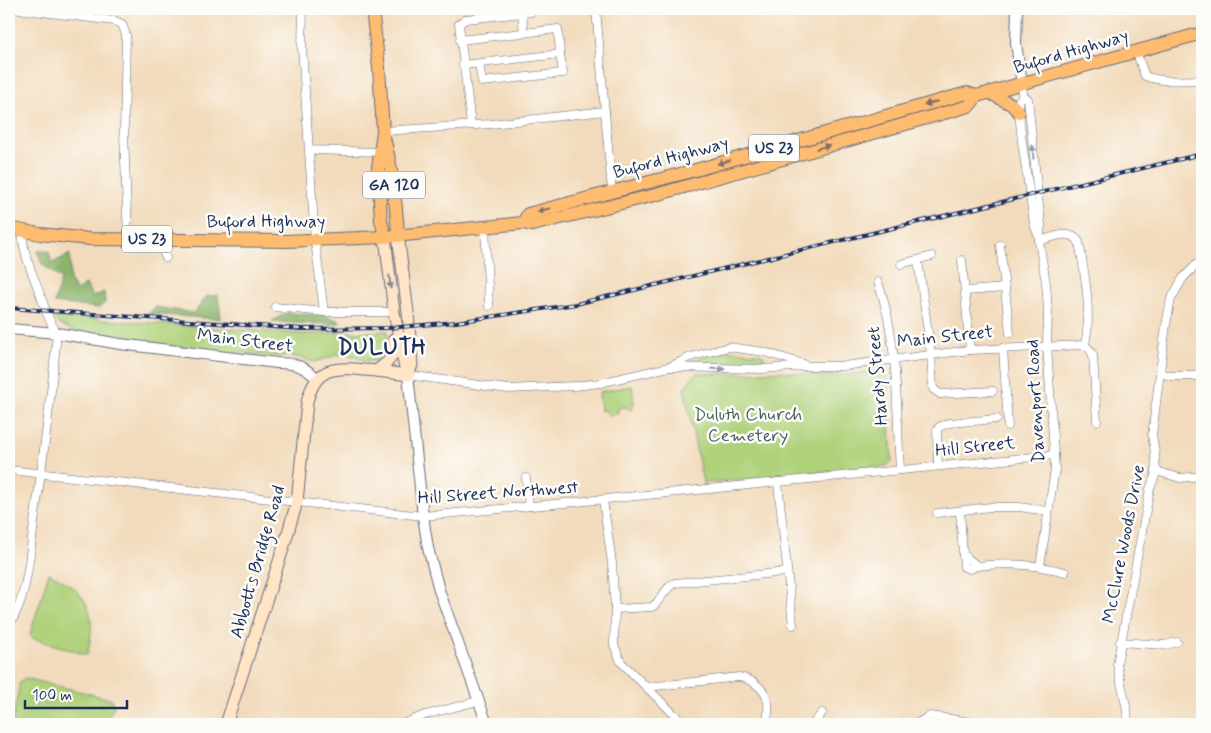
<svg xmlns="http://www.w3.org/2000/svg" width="1211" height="733" viewBox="0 0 1211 733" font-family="Mynerve,sans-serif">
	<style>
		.green { fill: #afd17a; stroke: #65806c }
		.forest { fill: #8bb36a; stroke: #537164 }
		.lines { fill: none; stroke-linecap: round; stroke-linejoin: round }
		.minor-casing { stroke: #666b7f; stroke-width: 9 }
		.tertiary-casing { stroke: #666b7f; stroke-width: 12 }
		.secondary-casing { stroke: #666b7f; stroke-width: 13 }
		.primary-casing { stroke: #666b7f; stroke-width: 14 }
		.minor { stroke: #fff; stroke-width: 8 }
		.tertiary { stroke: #fff; stroke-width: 10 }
		.secondary { stroke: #ffe4c6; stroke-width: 11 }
		.primary { stroke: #febc70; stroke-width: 12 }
		.rail-casing { stroke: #1b2f5e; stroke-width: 4 }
		.rail { stroke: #fdfcf7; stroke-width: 2; stroke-dasharray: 5.5; stroke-linecap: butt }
		.oneway { fill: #816e66 }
		.oneway2 { fill: #8d97ae }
		.oneway3 { fill: #8d8a92 }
		.labels { text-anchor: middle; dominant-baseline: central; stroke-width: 5; stroke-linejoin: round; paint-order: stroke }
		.shield { fill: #fdfcf7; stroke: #5f6c8c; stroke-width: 1 }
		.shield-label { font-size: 16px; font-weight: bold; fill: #1b2f5e }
		.street-label { font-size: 18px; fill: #1b2f5e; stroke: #fdfcf7 }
		.park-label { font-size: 18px; fill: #476066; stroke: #fdfcf7 }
		.district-label { font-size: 22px; font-weight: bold; letter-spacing: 1px; fill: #1b2f5e; stroke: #fdfcf7 }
	</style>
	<rect width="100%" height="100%" fill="#fdfcf7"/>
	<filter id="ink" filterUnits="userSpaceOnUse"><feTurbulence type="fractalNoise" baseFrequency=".02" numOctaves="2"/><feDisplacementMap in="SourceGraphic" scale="10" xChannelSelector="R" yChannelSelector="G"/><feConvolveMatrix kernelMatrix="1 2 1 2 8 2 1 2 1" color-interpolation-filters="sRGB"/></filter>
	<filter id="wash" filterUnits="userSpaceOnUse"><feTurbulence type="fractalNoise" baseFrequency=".0096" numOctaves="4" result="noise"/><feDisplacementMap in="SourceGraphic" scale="20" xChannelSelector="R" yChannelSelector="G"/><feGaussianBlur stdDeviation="1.12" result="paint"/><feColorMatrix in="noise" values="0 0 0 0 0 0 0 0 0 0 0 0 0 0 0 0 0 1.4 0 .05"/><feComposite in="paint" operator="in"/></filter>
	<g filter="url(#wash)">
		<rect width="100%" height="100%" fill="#f2dbbc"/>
		<g class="green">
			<polygon points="52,316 300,334 387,331 389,351 384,357 377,361 366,361 344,353 314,362 293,356 268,356 151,344 97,336 71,330 59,324"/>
			<polygon points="728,350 762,354 764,356 765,363 749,365 692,364 690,361"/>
			<polygon points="885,370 887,373 892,461 887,466 703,483 684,388 696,373 716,374 782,371 812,375 843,375"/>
			<polygon points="632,386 634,403 631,410 626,407 618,408 618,412 612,416 607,413 606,410 601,411 599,392"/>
			<path d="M 49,573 C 89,592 98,613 87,655 L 32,638 L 30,634 Z"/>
			<polygon points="25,678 111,699 114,707 104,724 12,724 20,682"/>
		</g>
		<g class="forest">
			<polygon points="37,251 49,251 52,263 70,254 70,282 77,291 86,284 92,297 104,292 105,303 98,308 54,303 61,279 42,264"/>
			<polygon points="218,295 221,317 220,319 148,314 155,307 194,313 207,296"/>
			<polygon points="286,313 321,315 340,321 338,324 292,323 272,321"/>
		</g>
	</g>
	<g filter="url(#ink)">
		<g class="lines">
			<defs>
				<g id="minor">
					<polyline points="18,9 115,21 122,24 126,35 124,133 128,239"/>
					<polyline points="303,9 302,47 315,241 324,312"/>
					<polyline points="596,9 612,192"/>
					<polyline points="522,13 524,33"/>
					<polyline points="460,40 558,29 560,54"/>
					<path d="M 1136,51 L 1145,76 C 1163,83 1184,80 1202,80"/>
					<polyline points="463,65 560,54 563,73 482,82 479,64"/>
					<polyline points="1022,85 1023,95 1028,99 1041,225 1039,241 1046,283 1048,310 1047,345 1055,469 1040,566"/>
					<polyline points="1023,95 1018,102 1022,142 1034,224 1038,235"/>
					<polyline points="471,125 459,24 466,19 531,12"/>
					<polyline points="383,131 491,124 605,111"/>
					<polyline points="310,150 380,152"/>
					<polyline points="485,228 489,306"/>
					<polyline points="157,240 166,258"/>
					<path d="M 1039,241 C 1052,238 1070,228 1079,242 C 1085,275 1092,311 1085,345"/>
					<polyline points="1000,245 1010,333"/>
					<polyline points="918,260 931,354 933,389 940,394 993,391"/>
					<polyline points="962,260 970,350"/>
					<polyline points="901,264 932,256"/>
					<path d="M 878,282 C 899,341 896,408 900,470"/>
					<polyline points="966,291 1005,288"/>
					<polyline points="275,307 324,312 394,312"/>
					<polyline points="1085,345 1090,350 1093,355 1097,421"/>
					<polyline points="1003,348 1008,426"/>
					<polyline points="669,367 762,369 809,366 843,366 970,350 1085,345"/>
					<polyline points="1160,373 1171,376 1202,376"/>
					<polyline points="408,375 508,389 575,386 600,383 669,367 690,357 729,347 764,352 804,364"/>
					<polyline points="938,466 937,431 939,427 949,423 997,419"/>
					<polyline points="9,470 423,516 565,503 1054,455"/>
					<polyline points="1156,471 1180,478 1202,476"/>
					<polyline points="526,478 529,506"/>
					<polyline points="778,483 793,625"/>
					<polyline points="603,500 612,563 615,609 614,645 621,662 684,724"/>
					<path d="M 960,512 L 963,554 L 977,566 C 1008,562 1035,564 1065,572"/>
					<polyline points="937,513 991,507 1019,507 1047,511"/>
					<polyline points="963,554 964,567 970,569 977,566"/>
					<path d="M 615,609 L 652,607 C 661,601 665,587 675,583 L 787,572"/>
					<path d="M 9,626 C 28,596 29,558 34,523 C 43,460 51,397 57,333 C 48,321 45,308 40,294 C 32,272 23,255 22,231"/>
					<polyline points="1120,642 1165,645 1177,642"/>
					<path d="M 647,687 L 739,677 C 752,679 766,689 768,703 C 769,710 767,718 767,724"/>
					<polyline points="403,724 425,715 478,701"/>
					<polyline points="813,724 822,713"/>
					<polyline points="916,724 930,716 986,724"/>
					<path d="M 1128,724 C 1128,704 1120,684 1117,664 L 1150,489 L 1156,473 L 1155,453 L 1152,435 L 1166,325 L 1171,299 L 1183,278 L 1197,264 L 1202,262"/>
				</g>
				<g id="tertiary">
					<polyline points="1017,9 1016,43 1022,85"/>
					<path d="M 9,329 L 57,333 L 120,344 L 277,363 C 297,363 303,366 318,379"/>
					<polyline points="408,375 423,516 428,548 439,590 487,724"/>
				</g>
				<g id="secondary">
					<polyline points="398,235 408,312 412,365 408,375"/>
					<polyline points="385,237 394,312 404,364 408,375"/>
					<path d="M 376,371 C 391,360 394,358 394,339"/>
					<path d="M 226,724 L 283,549 L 297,502 L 307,402 C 315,368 334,366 364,370 C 379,371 393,373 408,375"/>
				</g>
				<g id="primary">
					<polyline points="372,9 379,68 383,131 378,168 381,220 385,237"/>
					<polyline points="990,93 1011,104 1019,112"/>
					<path d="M 384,138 C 393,170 396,202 398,235"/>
					<polyline points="523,223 528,214 699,169 967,93 977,96 1202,33"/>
					<polyline points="9,228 40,234 90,239 286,241 385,237 523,223 532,225 659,194 969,106 977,96"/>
				</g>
			</defs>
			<use href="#minor" class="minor-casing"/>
			<use href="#tertiary" class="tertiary-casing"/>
			<use href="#secondary" class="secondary-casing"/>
			<use href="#primary" class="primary-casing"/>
			<use href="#minor" class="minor"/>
			<use href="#tertiary" class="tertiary"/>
			<use href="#secondary" class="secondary"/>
			<use href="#primary" class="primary"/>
			<defs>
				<polyline id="rail" points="9,308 301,329 389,328 456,322 576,304 1202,154"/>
			</defs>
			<use href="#rail" class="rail-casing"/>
			<use href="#rail" class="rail"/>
		</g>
		<defs><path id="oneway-solid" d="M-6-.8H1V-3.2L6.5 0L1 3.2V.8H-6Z" transform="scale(1.25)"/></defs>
		<g class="oneway">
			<use href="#oneway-solid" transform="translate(931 103) rotate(164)"/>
			<use href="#oneway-solid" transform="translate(823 147) rotate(-16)"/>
			<use href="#oneway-solid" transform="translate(724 162) rotate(164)"/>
			<use href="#oneway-solid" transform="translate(544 210) rotate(165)"/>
		</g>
		<g class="oneway2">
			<use href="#oneway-solid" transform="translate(1033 152) rotate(-94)"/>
			<use href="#oneway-solid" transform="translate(718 369) rotate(4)"/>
		</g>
		<use class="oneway3" href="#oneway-solid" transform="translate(390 282) rotate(84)"/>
	</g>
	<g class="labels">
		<g class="shield">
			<rect x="749" y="134.5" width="50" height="27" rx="4"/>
			<rect x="363" y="171.5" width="62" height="27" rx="4"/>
			<rect x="122" y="225.5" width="50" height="27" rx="4"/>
		</g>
		<g class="shield-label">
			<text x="774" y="148">US 23</text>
			<text x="394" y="185">GA 120</text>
			<text x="147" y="239">US 23</text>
		</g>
		<g class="street-label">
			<text transform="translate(1071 52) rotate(-16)">Buford Highway</text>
			<text transform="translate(671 158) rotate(-15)">Buford Highway</text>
			<text x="266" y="222">Buford Highway</text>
			<text transform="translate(945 337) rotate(-6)">Main Street</text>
			<text transform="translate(245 341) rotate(7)">Main Street</text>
			<text transform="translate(878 376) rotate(-95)">Hardy Street</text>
			<text transform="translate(1036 401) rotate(-93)">Davenport Road</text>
			<text transform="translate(975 447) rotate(-6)">Hill Street</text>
			<text transform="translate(498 493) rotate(-4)">Hill Street Northwest</text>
			<text transform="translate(1124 544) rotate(-79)">McClure Woods Drive</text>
			<text transform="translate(258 562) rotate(-74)">Abbotts Bridge Road</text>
		</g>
		<g class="park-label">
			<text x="748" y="415">Duluth Church<tspan x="748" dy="21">Cemetery</tspan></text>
		</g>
		<g class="district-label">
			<text x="382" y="348">DULUTH</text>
		</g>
	</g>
	<rect width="1211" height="733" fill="none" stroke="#fdfcf7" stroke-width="30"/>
	<path d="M25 700v8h102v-8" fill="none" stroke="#1b2f5e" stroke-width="2.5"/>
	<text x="32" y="700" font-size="15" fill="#1b2f5e" stroke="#fdfcf7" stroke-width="4" paint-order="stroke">100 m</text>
</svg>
